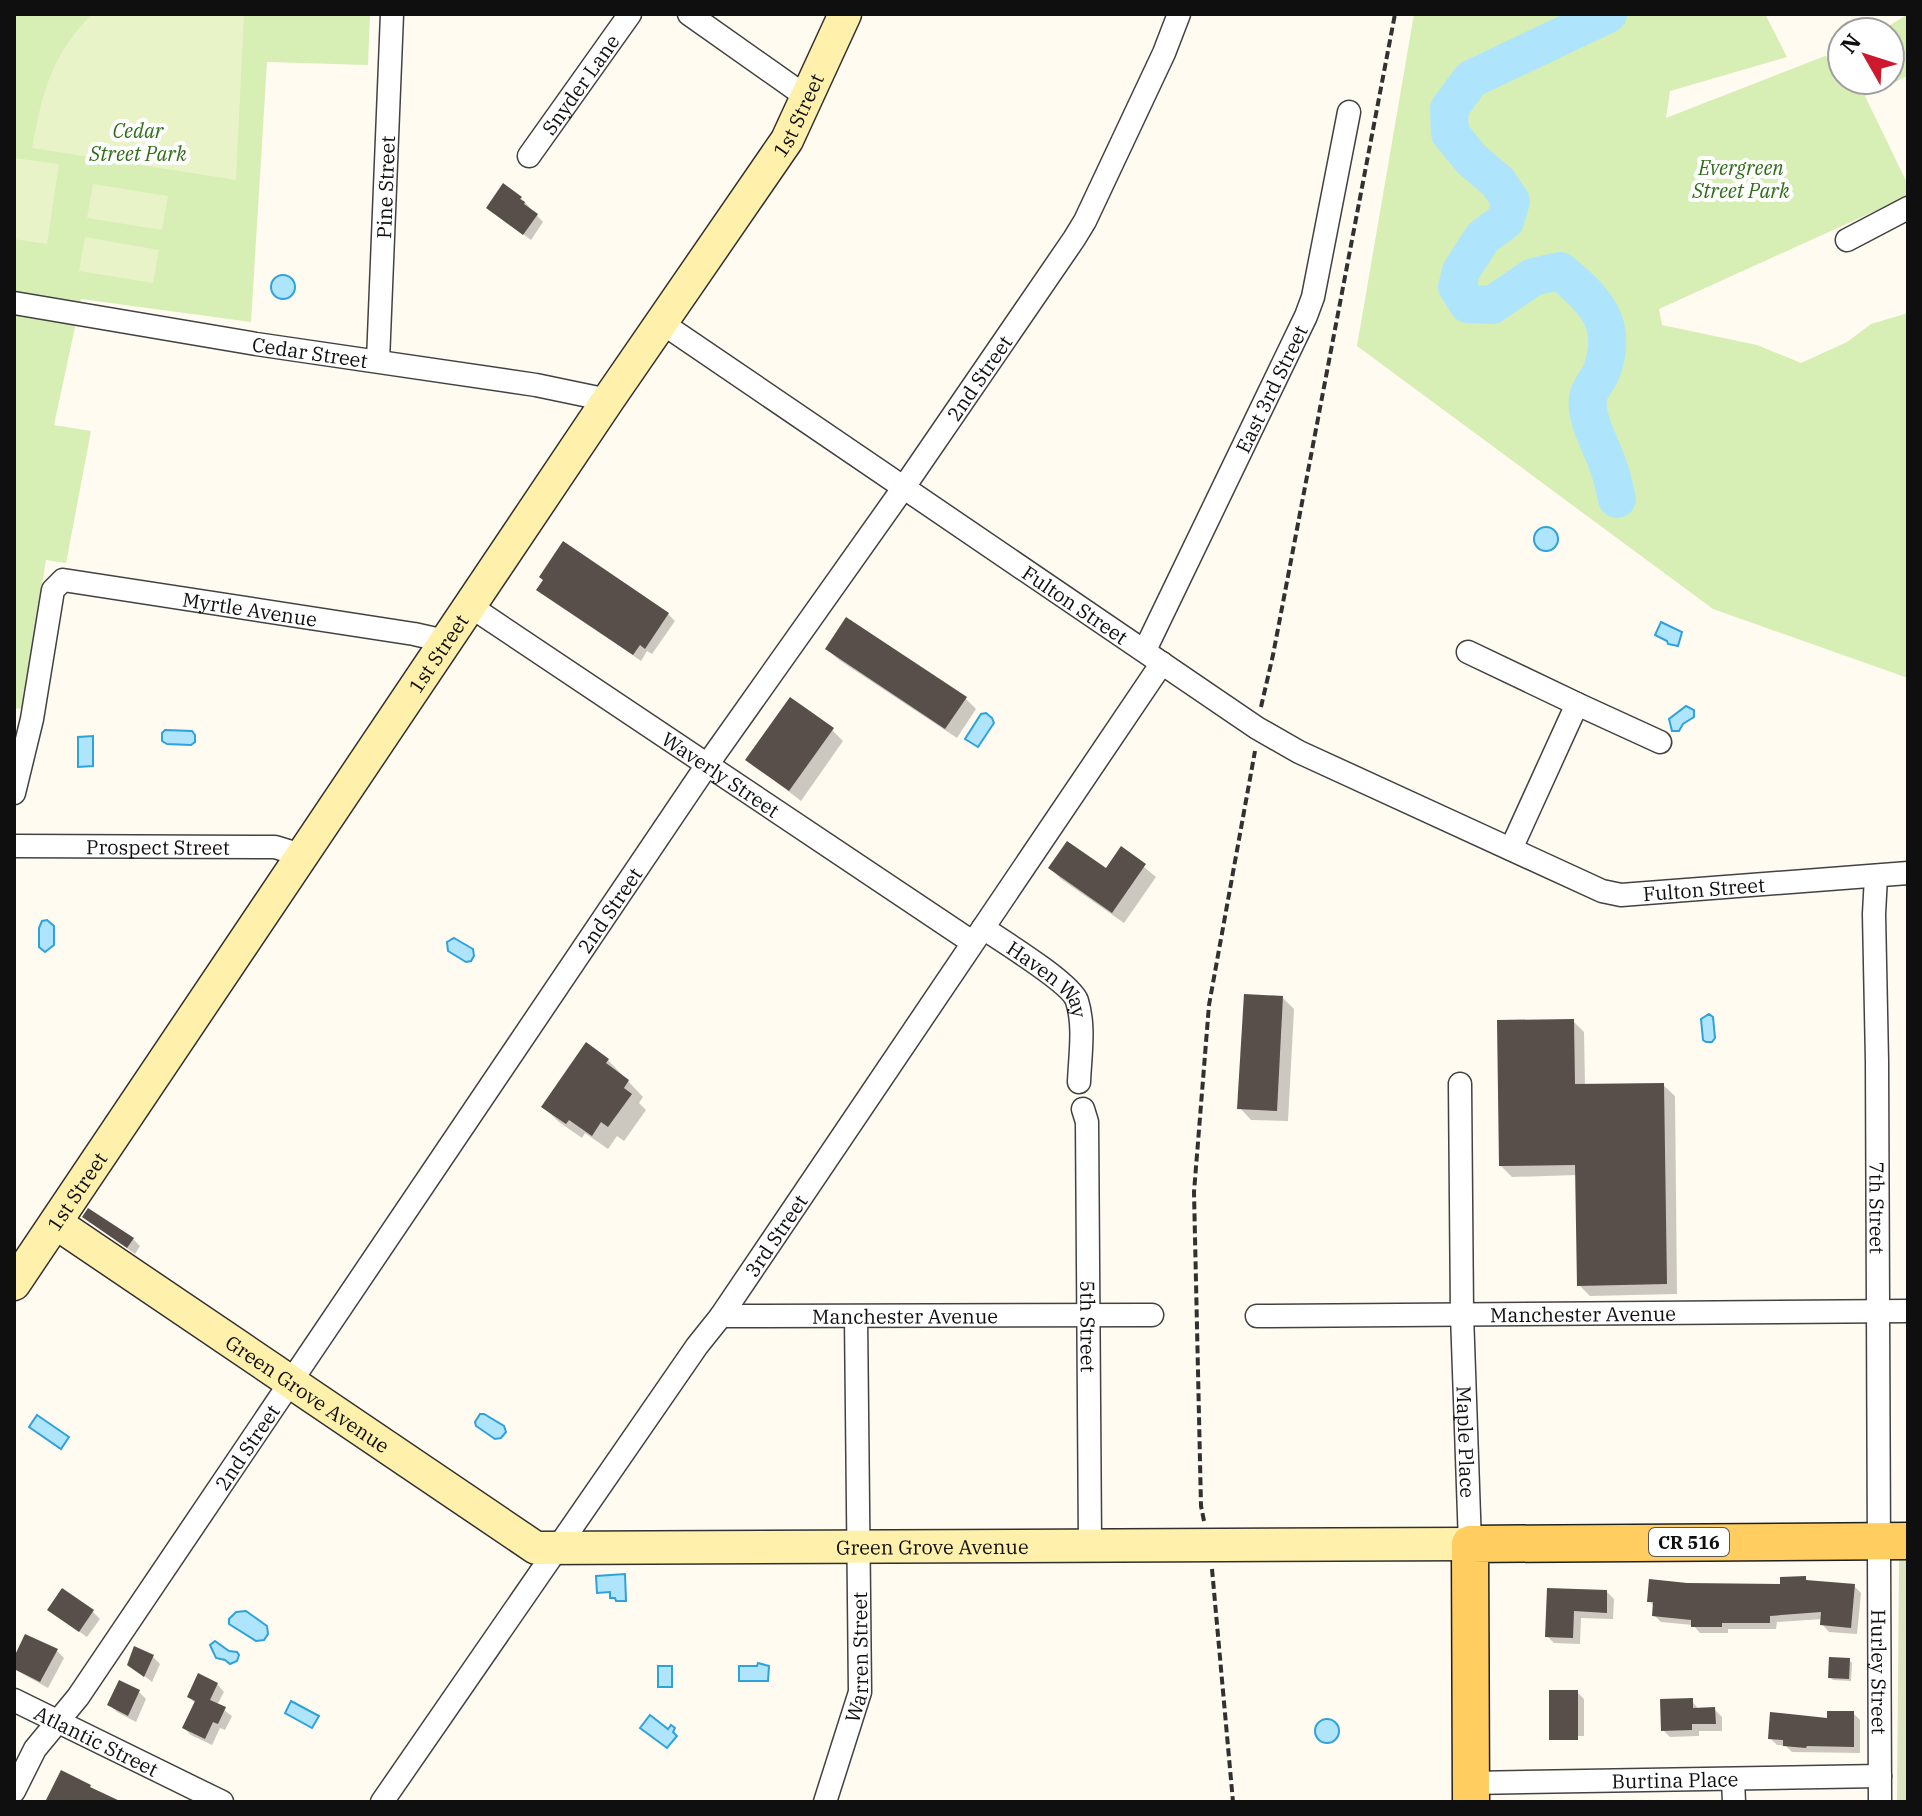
<svg xmlns="http://www.w3.org/2000/svg" width="1922" height="1816" viewBox="0 0 1922 1816" font-family="'IBM Plex Serif',serif">
	<style>
		.green { fill: #d7eeb5 }
		.cemetery { fill: #dae4be }
		.pitch { fill: #e8f4c8 }
		.water { fill: #afe5fc; stroke: #2ea2db; stroke-width: 2 }
		.shadow { fill: #0003 }
		.lines { fill: none; stroke-linecap: round; stroke-linejoin: round }
		.river { stroke: #afe5fc; stroke-width: 38 }
		.building { fill: #584e4a }
		.street-casing { stroke: #424242; stroke-width: 25 }
		.secondary-casing { stroke: #313131; stroke-width: 35 }
		.primary-casing { stroke: #202020; stroke-width: 39 }
		.path { stroke: #313131; stroke-width: 4; stroke-dasharray: 8 4; stroke-linecap: butt }
		.street { stroke: #fff; stroke-width: 22 }
		.secondary { stroke: #fff0ab; stroke-width: 32 }
		.primary { stroke: #ffcd60; stroke-width: 36 }
		.labels { text-anchor: middle; dominant-baseline: central; stroke-width: 8; stroke-linejoin: round; paint-order: stroke }
		.shield { fill: #fff; stroke: #575757; stroke-width: 2 }
		.shield-label { font-size: 18px; font-weight: bold; fill: #0f0f0f }
		.street-label { font-size: 20px; fill: #0f0f0f; stroke: #fff }
		.park-label { font-size: 20px; font-style: italic; fill: #2f6d18; stroke: #fff }
	</style>
	<rect width="100%" height="100%" fill="#fffbf0"/>
	<g class="green">
		<polygon points="14,14 370,14 368,65 267,62 251,322 81,299 54,425 91,431 66,563 46,560 22,709 14,708"/>
		<polygon points="1414,14 1765,14 1787,57 1670,91 1666,118 1825,56 1833,58 1842,54 1842,80 1890,80 1890,32 1879,32 1908,14 1908,76 1865,96 1908,185 1908,196 1659,309 1662,325 1757,345 1801,363 1847,342 1871,324 1908,313 1908,678 1713,609 1357,346"/>
	</g>
	<polygon class="cemetery" points="1908,1559 1908,1802 1897,1802 1899,1560"/>
	<g class="pitch">
		<path d="M 92,14 L 244,14 L 236,180 L 32,148 C 42,93 51,55 92,14 Z"/>
		<polygon points="14,158 59,164 47,244 14,239"/>
		<polygon points="93,184 168,196 162,230 87,218"/>
		<polygon points="85,237 159,250 153,283 79,271"/>
	</g>
	<g class="water">
		<circle cx="283" cy="287" r="12"/>
		<circle cx="1546" cy="539" r="12"/>
		<polygon points="1661,622 1682,632 1678,646 1668,644 1667,641 1655,635"/>
		<polygon points="1686,706 1694,710 1694,717 1683,724 1679,731 1672,731 1669,719"/>
		<polygon points="986,713 992,718 994,723 978,747 965,739 981,714"/>
		<polygon points="165,730 192,731 195,735 195,742 191,745 167,744 162,741 162,733"/>
		<polygon points="93,736 93,766 78,767 78,737"/>
		<polygon points="47,920 54,926 54,945 45,952 39,947 39,928 42,921"/>
		<polygon points="454,938 473,949 474,956 471,961 466,962 448,951 447,942"/>
		<polygon points="1709,1014 1713,1017 1715,1038 1712,1042 1706,1042 1703,1040 1701,1019"/>
		<polygon points="480,1414 484,1414 504,1426 506,1432 501,1438 495,1439 476,1426 475,1422"/>
		<polygon points="37,1415 69,1437 61,1449 29,1427"/>
		<polygon points="625,1574 626,1601 616,1601 615,1598 610,1598 610,1592 597,1593 596,1576"/>
		<polygon points="246,1611 267,1626 268,1634 264,1640 256,1641 229,1624 229,1619 236,1612"/>
		<polygon points="215,1641 229,1651 237,1652 239,1655 237,1661 230,1664 225,1660 216,1658 210,1645"/>
		<polygon points="758,1663 769,1666 768,1681 739,1681 739,1666 757,1666"/>
		<rect x="658" y="1666" width="14" height="21"/>
		<polygon points="291,1701 319,1716 312,1728 285,1713"/>
		<polygon points="650,1715 668,1729 671,1725 675,1728 673,1732 677,1736 667,1748 640,1728"/>
		<circle cx="1327" cy="1731" r="12"/>
	</g>
	<g class="shadow">
		<polygon points="521,198 543,222 531,240 488,208"/>
		<polygon points="539,590 668,614 675,621 652,654 647,651 641,661"/>
		<polygon points="827,649 965,698 976,709 957,738 839,660"/>
		<polygon points="832,730 843,741 801,801 748,760"/>
		<polygon points="1122,849 1156,877 1124,923 1061,879 1050,868 1106,871"/>
		<polygon points="1283,998 1294,1009 1288,1121 1251,1120 1240,1108"/>
		<polygon points="1573,1021 1584,1032 1585,1086 1663,1085 1675,1096 1677,1294 1590,1296 1579,1285 1577,1175 1512,1177 1501,1166"/>
		<polygon points="608,1060 643,1097 639,1103 646,1110 624,1141 617,1136 608,1149 585,1133 582,1138 559,1122 543,1107"/>
		<polygon points="84,1217 133,1239 140,1246 135,1254"/>
		<polygon points="1805,1578 1809,1582 1854,1586 1861,1593 1857,1634 1829,1632 1822,1624 1823,1619 1777,1622 1776,1629 1728,1629 1728,1633 1700,1633 1693,1625 1661,1622 1654,1615 1655,1607 1649,1601 1687,1585 1782,1586"/>
		<polygon points="1549,1591 1607,1592 1614,1599 1613,1619 1581,1618 1580,1644 1554,1643 1547,1636"/>
		<polygon points="93,1612 100,1619 87,1637 57,1616"/>
		<polygon points="57,1651 64,1658 48,1688 14,1669 14,1661"/>
		<polygon points="153,1657 160,1664 152,1682 129,1664"/>
		<polygon points="1849,1660 1852,1663 1851,1681 1833,1680 1830,1677"/>
		<polygon points="120,1682 139,1692 146,1699 136,1722 117,1712 110,1705"/>
		<polygon points="217,1684 224,1692 217,1705 232,1716 225,1730 220,1728 212,1745 191,1735 184,1728 196,1704 189,1697"/>
		<polygon points="1577,1692 1584,1699 1584,1736 1558,1736"/>
		<polygon points="1692,1701 1699,1710 1714,1709 1722,1717 1722,1731 1699,1731 1699,1736 1670,1737 1663,1730"/>
		<polygon points="1853,1713 1860,1720 1860,1753 1792,1752 1786,1746 1777,1745 1770,1738"/>
	</g>
	<g class="lines">
		<path class="river" d="M 1608,14 L 1471,79 L 1449,109 L 1450,133 L 1472,160 L 1498,182 L 1511,201 L 1505,221 L 1483,237 L 1461,271 L 1457,287 L 1468,304 L 1492,305 L 1533,277 L 1560,271 C 1594,299 1619,323 1602,370 C 1599,379 1589,389 1588,398 C 1585,419 1601,444 1607,463 C 1612,474 1614,487 1617,499"/>
	</g>
	<g class="building">
		<polygon points="503,183 522,197 520,199 525,202 524,204 538,214 523,235 486,208"/>
		<polygon points="563,541 669,613 645,649 640,645 633,655 536,590 543,580 539,577"/>
		<polygon points="846,617 967,697 945,729 825,649"/>
		<polygon points="790,697 834,728 789,791 745,760"/>
		<polygon points="1067,841 1106,868 1121,846 1146,864 1112,913 1048,868"/>
		<polygon points="1244,994 1283,996 1277,1111 1237,1109"/>
		<polygon points="1574,1019 1575,1084 1664,1083 1667,1284 1577,1286 1575,1165 1499,1166 1497,1020"/>
		<polygon points="586,1042 609,1059 606,1063 629,1080 624,1088 632,1094 608,1127 601,1122 592,1136 569,1120 566,1124 541,1107"/>
		<polygon points="88,1208 134,1238 127,1248 82,1217"/>
		<polygon points="1806,1576 1806,1580 1855,1584 1851,1628 1820,1625 1821,1612 1770,1616 1770,1623 1722,1623 1722,1627 1691,1627 1691,1620 1652,1616 1653,1602 1647,1602 1649,1579 1687,1583 1780,1584 1780,1577"/>
		<polygon points="62,1588 94,1610 79,1632 47,1610"/>
		<polygon points="1547,1588 1607,1590 1607,1613 1574,1611 1573,1638 1545,1637"/>
		<polygon points="25,1634 58,1649 40,1682 14,1669 14,1657"/>
		<polygon points="134,1646 154,1655 144,1677 127,1665"/>
		<polygon points="1829,1657 1850,1658 1849,1679 1828,1678"/>
		<polygon points="198,1673 218,1683 210,1700 226,1707 218,1724 213,1722 205,1739 182,1728 195,1701 187,1697"/>
		<polygon points="119,1680 140,1690 128,1716 107,1705"/>
		<rect x="1549" y="1690" width="29" height="50"/>
		<polygon points="1693,1698 1693,1708 1715,1707 1716,1724 1692,1724 1692,1730 1661,1731 1660,1699"/>
		<polygon points="1827,1711 1854,1711 1854,1747 1807,1746 1806,1748 1783,1746 1783,1740 1768,1739 1770,1712 1827,1718"/>
		<polygon points="61,1770 91,1785 90,1787 122,1802 45,1802"/>
	</g>
	<g class="lines">
		<defs>
			<g id="street">
				<polyline points="689,14 808,98"/>
				<path id="s1" d="M 529,156 L 630,14"/>
				<polyline points="1847,240 1908,208"/>
				<path id="s2" d="M 14,303 L 256,344 L 536,385 L 608,400"/>
				<path id="s3" d="M 662,323 L 1257,728 L 1299,752 L 1602,891 L 1621,895 L 1908,873"/>
				<path id="s4" d="M 378,361 L 392,14"/>
				<path id="s5" d="M 470,606 L 972,942"/>
				<path id="s6" d="M 1145,650 L 1306,316 L 1313,297 L 1349,112"/>
				<polyline points="1468,652 1577,704 1511,849"/>
				<polyline points="1577,704 1660,742"/>
				<path id="s7" d="M 14,793 L 32,719 L 53,590 L 63,580 L 414,634 L 445,641"/>
				<path id="s8" d="M 14,846 L 275,847 L 301,855"/>
				<path id="s9" d="M 1876,876 L 1874,914 L 1877,1061 L 1880,1802"/>
				<path id="s10" d="M 983,928 C 1001,940 1072,984 1077,1001 C 1085,1026 1080,1056 1079,1082"/>
				<path id="s11" d="M 1460,1084 L 1462,1314 L 1470,1544"/>
				<path id="s12" d="M 1083,1109 L 1087,1122 L 1090,1544"/>
				<path id="s13" d="M 721,1316 L 1152,1315"/>
				<path id="s14" d="M 1257,1316 L 1908,1311"/>
				<path id="s15" d="M 14,1700 L 222,1802"/>
				<polyline points="1733,1780 1734,1802"/>
				<path id="s16" d="M 1471,1783 L 1880,1776"/>
				<path id="s17" d="M 14,1791 L 35,1749 L 78,1697 L 707,765 L 904,487 L 1074,239 L 1085,221 L 1164,53 L 1179,14"/>
				<path id="s18" d="M 382,1802 L 697,1346 L 721,1316 L 1162,663"/>
				<path id="s19" d="M 825,1802 L 860,1692 L 856,1317"/>
			</g>
			<g id="secondary">
				<path id="s20" d="M 56,1223 L 536,1548 L 1470,1544"/>
				<path id="s21" d="M 14,1284 L 608,400 L 787,140 L 845,14"/>
			</g>
			<polyline id="primary" points="1471,1802 1470,1544 1908,1541"/>
		</defs>
		<use href="#street" class="street-casing"/>
		<use href="#secondary" class="secondary-casing"/>
		<use href="#primary" class="primary-casing"/>
		<g class="path">
			<polyline points="1261,707 1273,655 1395,14"/>
			<polyline points="1204,1521 1201,1506 1194,1192 1209,1005 1255,751"/>
			<polyline points="1212,1569 1233,1802"/>
		</g>
		<use href="#street" class="street"/>
		<use href="#secondary" class="secondary"/>
		<use href="#primary" class="primary"/>
	</g>
	<g class="labels">
		<rect class="shield" x="1649" y="1528" width="80" height="28" rx="6"/>
		<g class="shield-label">
			<text x="1689" y="1542">CR 516</text>
		</g>
		<g class="street-label">
			<text stroke="none"><textPath href="#s1" startOffset="88">Snyder Lane</textPath></text>
			<text stroke="none"><textPath href="#s21" startOffset="1408">1st Street</textPath></text>
			<text stroke="none"><textPath href="#s4" startOffset="174">Pine Street</textPath></text>
			<text stroke="none"><textPath href="#s2" startOffset="300">Cedar Street</textPath></text>
			<text stroke="none"><textPath href="#s17" startOffset="1712">2nd Street</textPath></text>
			<text stroke="none"><textPath href="#s6" startOffset="290">East 3rd Street</textPath></text>
			<text stroke="none"><textPath href="#s3" startOffset="500">Fulton Street</textPath></text>
			<text stroke="none"><textPath href="#s7" startOffset="410">Myrtle Avenue</textPath></text>
			<text stroke="none"><textPath href="#s21" startOffset="760">1st Street</textPath></text>
			<text stroke="none"><textPath href="#s5" startOffset="302">Waverly Street</textPath></text>
			<text stroke="none"><textPath href="#s8" startOffset="144">Prospect Street</textPath></text>
			<text stroke="none"><textPath href="#s3" startOffset="1204">Fulton Street</textPath></text>
			<text stroke="none"><textPath href="#s17" startOffset="1064">2nd Street</textPath></text>
			<text stroke="none"><textPath href="#s10" startOffset="84">Haven Way</textPath></text>
			<text stroke="none"><textPath href="#s21" startOffset="112">1st Street</textPath></text>
			<text stroke="none"><textPath href="#s9" startOffset="332">7th Street</textPath></text>
			<text stroke="none"><textPath href="#s18" startOffset="690">3rd Street</textPath></text>
			<text stroke="none"><textPath href="#s14" startOffset="326">Manchester Avenue</textPath></text>
			<text stroke="none"><textPath href="#s13" startOffset="184">Manchester Avenue</textPath></text>
			<text stroke="none"><textPath href="#s12" startOffset="218">5th Street</textPath></text>
			<text stroke="none"><textPath href="#s20" startOffset="304">Green Grove Avenue</textPath></text>
			<text stroke="none"><textPath href="#s11" startOffset="358">Maple Place</textPath></text>
			<text stroke="none"><textPath href="#s17" startOffset="416">2nd Street</textPath></text>
			<text stroke="none"><textPath href="#s20" startOffset="976">Green Grove Avenue</textPath></text>
			<text stroke="none"><textPath href="#s19" startOffset="150">Warren Street</textPath></text>
			<text stroke="none"><textPath href="#s9" startOffset="796">Hurley Street</textPath></text>
			<text stroke="none"><textPath href="#s15" startOffset="92">Atlantic Street</textPath></text>
			<text stroke="none"><textPath href="#s16" startOffset="204">Burtina Place</textPath></text>
		</g>
		<g class="park-label">
			<text x="138" y="130">Cedar<tspan x="138" dy="23">Street Park</tspan></text>
			<text x="1741" y="167">Evergreen<tspan x="1741" dy="23">Street Park</tspan></text>
		</g>
	</g>
	<rect width="1922" height="1816" fill="none" stroke="#0f0f0f" stroke-width="32"/>
	<g transform="translate(1866 56) rotate(309)"><circle r="38" fill="#ffffff" stroke="#9f9f9f" stroke-width="2"/>
	<path d="M0-6L14 30L0 20L-14 30Z" fill="#cd182d"/>
	<text y="-12" font-size="22" font-weight="bold" text-anchor="middle" fill="#0f0f0f">N</text>
	</g>
</svg>
